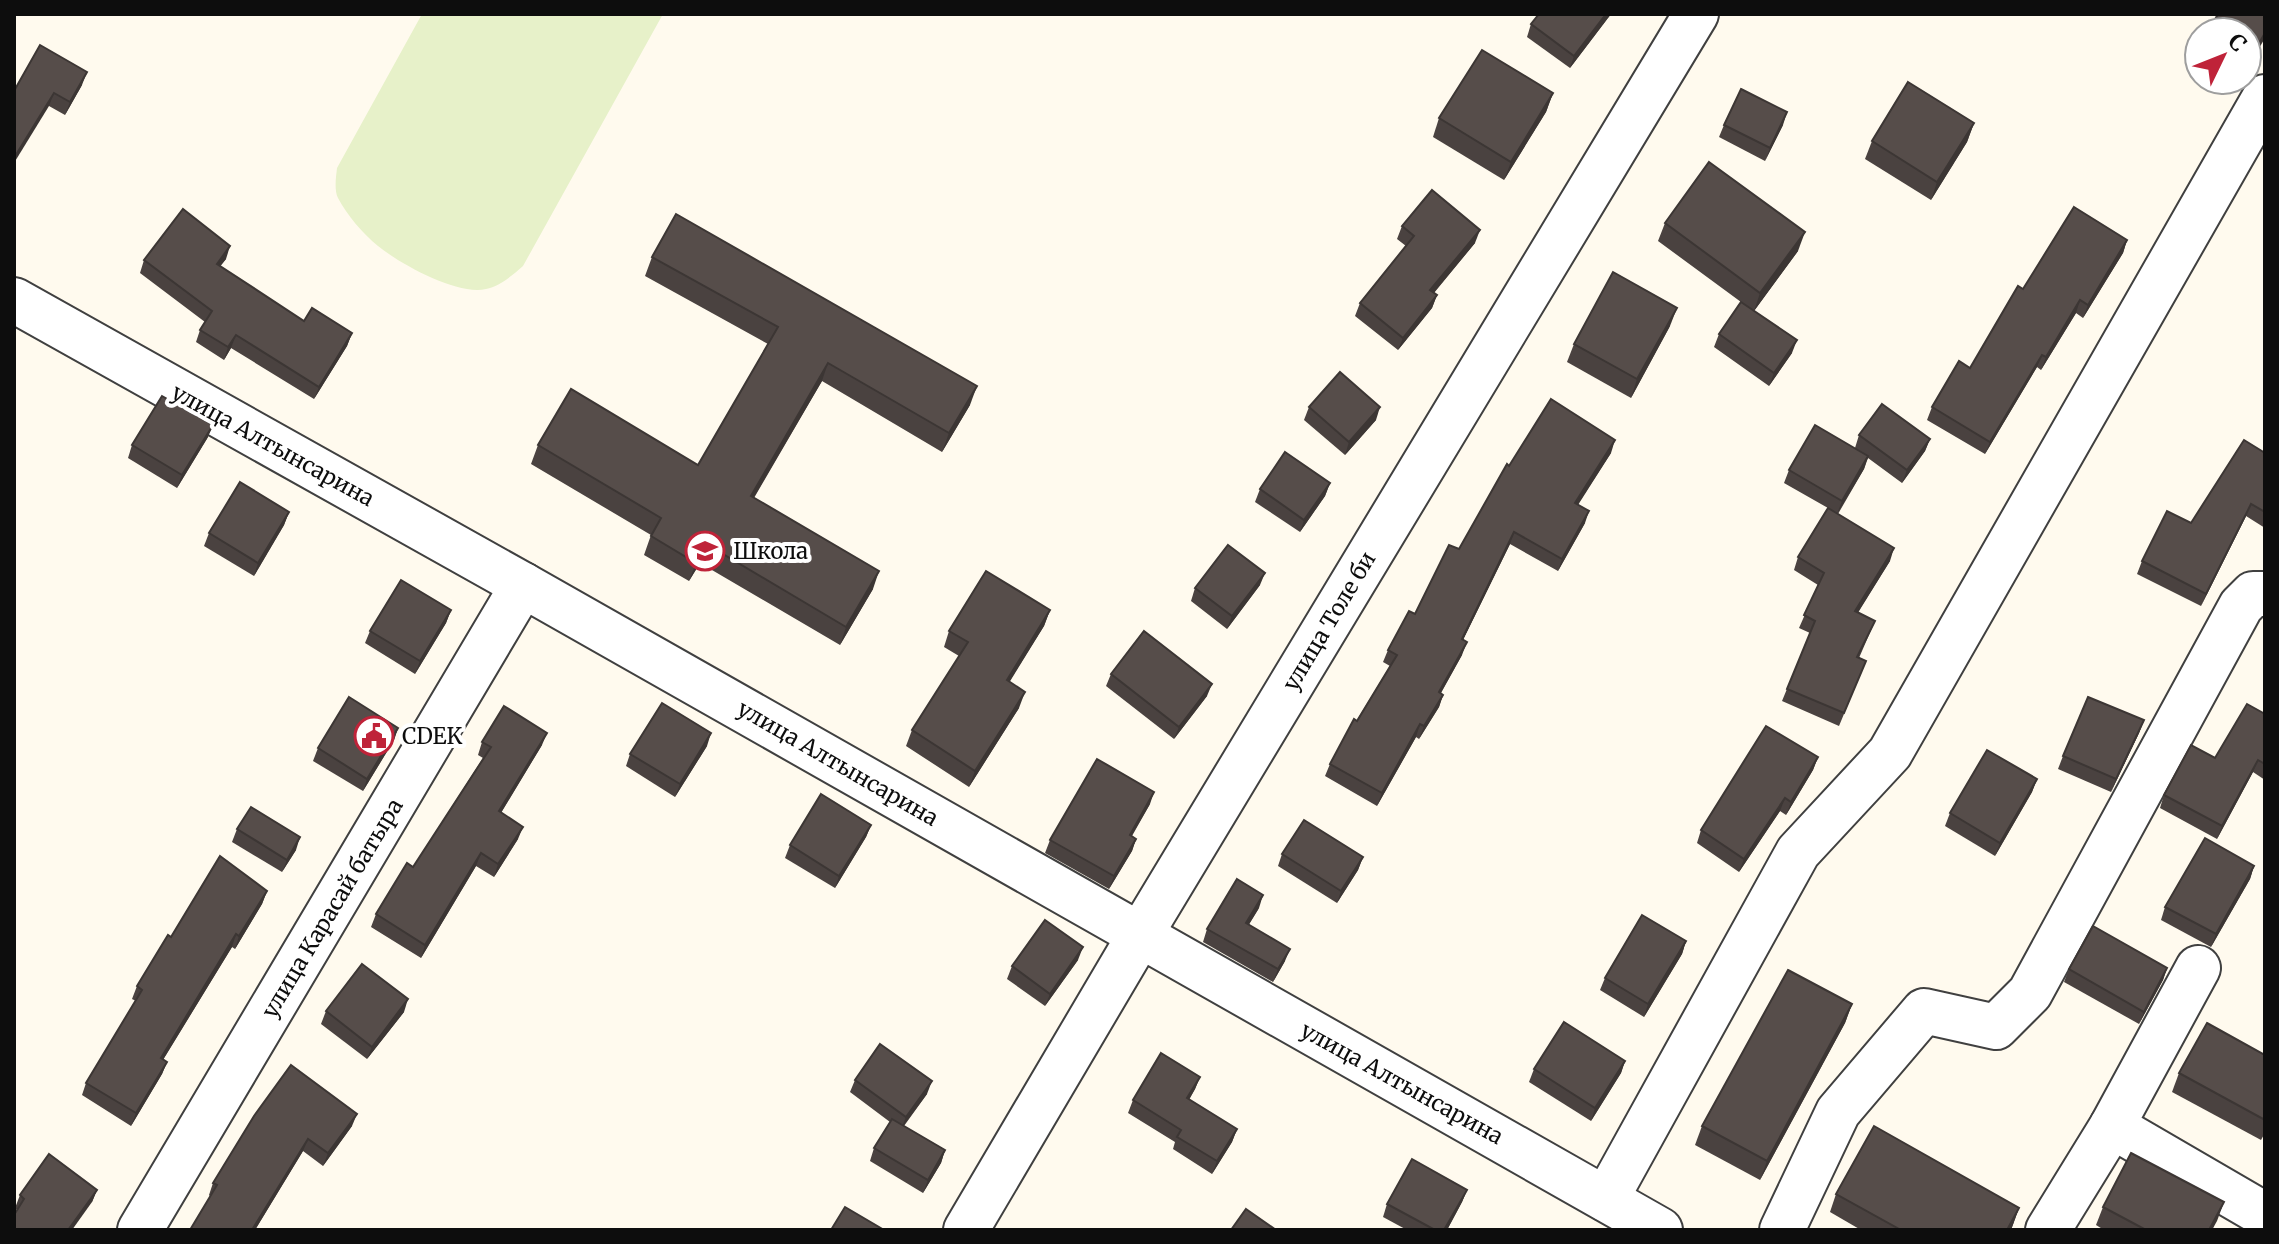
<svg xmlns="http://www.w3.org/2000/svg" width="2279" height="1244" viewBox="0 0 2279 1244" font-family="Merriweather,serif">
	<style>
		.pitch { fill: #e7f1c9 }
		.lines { fill: none; stroke-linecap: round; stroke-linejoin: round }
		.minor-casing { stroke: #404040; stroke-width: 48 }
		.minor { stroke: #fff; stroke-width: 44 }
		.wall { fill: #4a4240 }
		.shaded-wall { fill: #3c3634 }
		.building { fill: #564d4a; stroke: #3c3634; stroke-width: 2 }
		.labels { text-anchor: middle; dominant-baseline: central; stroke-width: 8; stroke-linejoin: round; paint-order: stroke }
		.street-label { font-size: 22px; fill: #0d0d0d; stroke: #fff }
		.poi-label { font-size: 22px; fill: #0d0d0d; stroke: #fff; text-anchor: start }
	</style>
	<rect width="100%" height="100%" fill="#fffaee"/>
	<path class="pitch" d="M 422,14 L 663,14 L 523,266 C 513,275 500,286 486,289 C 458,296 400,264 378,246 C 363,234 347,215 338,198 C 334,190 336,177 337,168 Z"/>
	<g class="lines">
		<defs>
			<g id="minor">
				<polyline points="14,300 523,585 1660,1230"/>
				<polyline points="2198,968 2112,1126 2265,1215"/>
				<polyline points="1606,1199 1798,852 1890,753 2265,97"/>
				<polyline points="140,1230 523,585"/>
				<polyline points="966,1230 1140,935 1696,14"/>
				<polyline points="1782,1230 1838,1112 1924,1011 1996,1027 2030,993 2241,606 2253,594 2265,594"/>
				<polyline points="2048,1230 2112,1126"/>
			</g>
		</defs>
		<use href="#minor" class="minor-casing"/>
		<use href="#minor" class="minor"/>
	</g>
	<g class="wall">
		<polygon points="1539,14 1611,14 1570,68 1527,37 1531,24"/>
		<polygon points="82,85 65,115 49,106 14,91"/>
		<polygon points="1553,93 1546,112 1504,180 1433,137 1439,118"/>
		<polygon points="1974,123 1967,142 1931,200 1865,159 1872,141"/>
		<polygon points="1724,125 1783,125 1765,161 1719,137"/>
		<polygon points="1665,223 1798,251 1754,311 1792,353 1769,386 1714,347 1719,334 1741,302 1658,241"/>
		<polygon points="1402,226 1475,243 1434,293 1437,295 1432,308 1398,350 1355,316 1360,303 1406,246 1397,239"/>
		<polygon points="2127,240 2123,253 2083,318 2076,313 2041,370 2037,367 1985,454 1927,420 1932,407 1970,368 2023,289"/>
		<polygon points="652,257 970,405 942,452 822,381 754,498 873,589 840,645 700,563 689,581 644,555 651,535 531,464 538,445 698,465 768,344 645,276"/>
		<polygon points="226,259 220,266 304,321 352,333 347,346 314,399 231,348 224,360 196,342 200,330 205,322 140,273 144,260"/>
		<polygon points="1670,326 1631,398 1567,362 1574,344"/>
		<polygon points="1309,407 1376,420 1345,455 1304,420"/>
		<polygon points="1859,435 1930,439 1925,451 1902,483 1868,458 1864,469 1838,514 1890,561 1858,612 1875,621 1859,658 1861,673 1839,726 1782,701 1810,633 1799,628 1818,585 1794,570 1798,557 1828,508 1784,483 1789,470 1855,448"/>
		<polygon points="208,437 177,488 128,458 132,445"/>
		<polygon points="1611,453 1578,504 1585,523 1558,571 1510,544 1463,640 1462,655 1441,693 1443,695 1439,707 1419,739 1416,737 1377,806 1325,776 1330,764 1390,666 1383,662 1388,650 1415,614 1459,549 1509,466"/>
		<polygon points="2265,453 2265,528 2246,516 2201,606 2137,574 2142,561 2191,523"/>
		<polygon points="1330,483 1325,496 1300,532 1255,502 1260,489"/>
		<polygon points="289,512 284,525 254,576 204,546 209,533"/>
		<polygon points="1260,585 1227,629 1191,601 1195,588"/>
		<polygon points="451,610 446,623 415,674 365,643 370,631"/>
		<polygon points="1050,610 1044,626 1009,682 1019,708 969,787 906,746 912,730 959,656 944,647 949,631"/>
		<polygon points="1111,674 1207,696 1174,739 1106,686"/>
		<polygon points="2265,714 2265,780 2253,772 2217,839 2160,808 2164,795 2215,758"/>
		<polygon points="2144,720 2139,733 2111,792 2058,769 2063,756"/>
		<polygon points="398,728 394,740 363,791 313,761 318,748"/>
		<polygon points="482,742 542,745 501,813 518,839 494,877 476,866 421,958 371,927 376,914 413,867 483,758 478,755"/>
		<polygon points="707,746 675,797 626,766 630,754"/>
		<polygon points="1818,757 1813,770 1786,815 1780,811 1739,872 1697,843 1701,830"/>
		<polygon points="2037,779 2032,792 1995,856 1945,826 1950,813"/>
		<polygon points="1150,804 1132,836 1136,839 1132,851 1109,889 1045,853 1050,840"/>
		<polygon points="871,825 866,837 835,888 785,858 790,845"/>
		<polygon points="237,829 296,850 282,872 232,842"/>
		<polygon points="1282,854 1363,857 1358,870 1337,903 1278,866"/>
		<polygon points="2254,866 2250,879 2211,947 2161,920 2165,907"/>
		<polygon points="267,891 262,904 235,949 232,947 163,1060 167,1062 162,1074 131,1126 82,1095 86,1083 136,1001 132,999 137,986 171,937"/>
		<polygon points="1259,908 1249,924 1285,961 1273,982 1203,942 1207,929"/>
		<polygon points="1686,941 1682,954 1644,1017 1600,990 1605,978"/>
		<polygon points="1078,960 1045,1006 1007,979 1012,966"/>
		<polygon points="2167,968 2163,980 2139,1024 2064,982 2069,969"/>
		<polygon points="1852,1004 1845,1023 1760,1180 1695,1145 1702,1126"/>
		<polygon points="326,1011 404,1012 367,1059 321,1024"/>
		<polygon points="2265,1055 2265,1133 2261,1140 2172,1092 2179,1073"/>
		<polygon points="1625,1061 1621,1073 1591,1121 1529,1082 1534,1069"/>
		<polygon points="1200,1077 1195,1089 1189,1100 1237,1129 1232,1142 1212,1174 1173,1149 1175,1142 1128,1113 1133,1100"/>
		<polygon points="855,1080 927,1094 904,1126 945,1150 941,1163 923,1193 870,1161 874,1148 890,1122 850,1092"/>
		<polygon points="254,1116 352,1126 323,1166 303,1151 255,1230 190,1230 211,1197 209,1195 213,1183"/>
		<polygon points="97,1190 92,1202 17,1210 15,1208 20,1195"/>
		<polygon points="1467,1190 1462,1202 1447,1230 1407,1230 1383,1217 1387,1204"/>
		<polygon points="1836,1194 2019,1208 2011,1230 1861,1230 1830,1212"/>
		<polygon points="2224,1202 2212,1230 2104,1230 2096,1225 2103,1207"/>
	</g>
	<g class="shaded-wall">
		<polygon points="1606,14 1611,14 1570,68 1574,56"/>
		<polygon points="2265,33 2265,38 2247,69 2249,60"/>
		<polygon points="87,72 82,85 65,115 70,102"/>
		<polygon points="54,93 49,106 14,163 14,158"/>
		<polygon points="1553,93 1546,112 1504,180 1511,162"/>
		<polygon points="1787,112 1783,125 1765,161 1770,148"/>
		<polygon points="1974,123 1967,142 1931,200 1937,182"/>
		<polygon points="1480,230 1475,243 1426,302 1430,290"/>
		<polygon points="1805,232 1798,251 1754,311 1760,293"/>
		<polygon points="2127,240 2123,253 2083,318 2088,305"/>
		<polygon points="230,246 226,259 212,277 217,264"/>
		<polygon points="1437,295 1432,308 1398,350 1403,338"/>
		<polygon points="2080,300 2076,313 2041,370 2046,357"/>
		<polygon points="1677,308 1670,326 1631,398 1637,379"/>
		<polygon points="352,333 347,346 314,399 319,387"/>
		<polygon points="236,335 231,348 224,360 228,347"/>
		<polygon points="1797,340 1792,353 1769,386 1774,373"/>
		<polygon points="2042,355 2037,367 1985,454 1990,442"/>
		<polygon points="828,363 822,381 744,514 751,496"/>
		<polygon points="977,386 970,405 942,452 949,433"/>
		<polygon points="1380,407 1376,420 1345,455 1349,442"/>
		<polygon points="213,425 208,437 177,488 182,475"/>
		<polygon points="1930,439 1925,451 1902,483 1907,470"/>
		<polygon points="1615,440 1611,453 1571,516 1575,503"/>
		<polygon points="1868,456 1864,469 1837,514 1842,501"/>
		<polygon points="1330,483 1325,496 1300,532 1304,520"/>
		<polygon points="2251,504 2246,516 2201,606 2206,594"/>
		<polygon points="1589,511 1585,523 1558,571 1562,559"/>
		<polygon points="289,512 284,525 254,576 258,563"/>
		<polygon points="1514,532 1510,544 1457,652 1462,639"/>
		<polygon points="706,544 700,563 689,581 696,563"/>
		<polygon points="1894,548 1890,561 1851,624 1855,611"/>
		<polygon points="879,571 873,589 840,645 846,627"/>
		<polygon points="1265,573 1260,585 1227,629 1232,616"/>
		<polygon points="451,610 446,623 415,674 420,661"/>
		<polygon points="1050,610 1044,626 1001,696 1007,680"/>
		<polygon points="1467,642 1462,655 1434,705 1439,692"/>
		<polygon points="1212,684 1207,696 1174,739 1179,727"/>
		<polygon points="1025,692 1019,708 969,787 975,771"/>
		<polygon points="1443,695 1439,707 1419,739 1424,726"/>
		<polygon points="2144,720 2139,733 2111,792 2116,779"/>
		<polygon points="1420,724 1416,737 1377,806 1382,793"/>
		<polygon points="398,728 394,740 363,791 367,779"/>
		<polygon points="547,733 542,745 494,824 499,811"/>
		<polygon points="711,733 707,746 675,797 680,784"/>
		<polygon points="1818,757 1813,770 1786,815 1791,802"/>
		<polygon points="2258,760 2253,772 2217,839 2222,826"/>
		<polygon points="2037,779 2032,792 1995,856 2000,843"/>
		<polygon points="1154,792 1150,804 1125,847 1130,835"/>
		<polygon points="1785,798 1780,811 1739,872 1744,859"/>
		<polygon points="871,825 866,837 835,888 839,876"/>
		<polygon points="523,827 518,839 494,877 498,864"/>
		<polygon points="300,837 296,850 282,872 287,860"/>
		<polygon points="1136,839 1132,851 1109,889 1114,876"/>
		<polygon points="481,853 476,866 421,958 425,945"/>
		<polygon points="1363,857 1358,870 1337,903 1341,891"/>
		<polygon points="2254,866 2250,879 2211,947 2216,934"/>
		<polygon points="267,891 262,904 235,949 239,936"/>
		<polygon points="1263,895 1259,908 1242,936 1246,923"/>
		<polygon points="236,934 232,947 156,1071 161,1058"/>
		<polygon points="1686,941 1682,954 1644,1017 1648,1004"/>
		<polygon points="1083,947 1078,960 1045,1006 1050,994"/>
		<polygon points="1290,949 1285,961 1273,982 1278,969"/>
		<polygon points="2167,968 2163,980 2139,1024 2144,1012"/>
		<polygon points="408,999 404,1012 367,1059 372,1047"/>
		<polygon points="1852,1004 1845,1023 1760,1180 1767,1161"/>
		<polygon points="1625,1061 1621,1073 1591,1121 1595,1108"/>
		<polygon points="167,1062 162,1074 131,1126 136,1113"/>
		<polygon points="1200,1077 1195,1089 1182,1111 1187,1098"/>
		<polygon points="932,1081 927,1094 901,1129 906,1117"/>
		<polygon points="357,1114 352,1126 323,1166 328,1153"/>
		<polygon points="1237,1129 1232,1142 1212,1174 1217,1161"/>
		<polygon points="308,1139 303,1151 255,1230 252,1230"/>
		<polygon points="945,1150 941,1163 923,1193 928,1180"/>
		<polygon points="97,1190 92,1202 72,1230 68,1230"/>
		<polygon points="1467,1190 1462,1202 1447,1230 1444,1230"/>
		<polygon points="2224,1202 2217,1221 2212,1230 2209,1230"/>
		<polygon points="2019,1208 2011,1230 2007,1230"/>
	</g>
	<g class="building">
		<polygon points="1539,14 1606,14 1574,56 1531,24"/>
		<polygon points="2218,14 2265,14 2265,33 2249,60 2247,59 2247,32 2208,32"/>
		<polygon points="40,45 87,72 70,102 54,93 14,158 14,91"/>
		<polygon points="1482,50 1553,93 1511,162 1439,118"/>
		<polygon points="1908,82 1974,123 1937,182 1872,141"/>
		<polygon points="1741,89 1787,112 1770,148 1724,125"/>
		<polygon points="1709,162 1805,232 1760,293 1665,223"/>
		<polygon points="1432,190 1480,230 1430,290 1437,295 1403,338 1360,303 1414,236 1402,226"/>
		<polygon points="2074,207 2127,240 2088,305 2080,300 2046,357 2042,355 1990,442 1932,407 1959,361 1970,368 2018,286 2023,289"/>
		<polygon points="183,209 230,246 217,264 304,321 312,308 352,333 319,387 236,335 228,347 200,330 212,311 144,260"/>
		<polygon points="676,214 977,386 949,433 828,363 751,496 879,571 846,627 706,544 696,563 651,536 661,518 538,445 571,389 698,465 778,327 652,257"/>
		<polygon points="1613,272 1677,308 1637,379 1574,344"/>
		<polygon points="1741,302 1797,340 1774,373 1719,334"/>
		<polygon points="1340,372 1380,407 1349,442 1309,407"/>
		<polygon points="162,396 213,425 182,475 132,445"/>
		<polygon points="1551,399 1615,440 1575,503 1589,511 1562,559 1514,532 1462,639 1467,642 1439,692 1443,695 1424,726 1420,724 1382,793 1330,764 1354,719 1357,721 1397,655 1388,650 1409,611 1415,614 1449,545 1459,549 1507,464 1509,466"/>
		<polygon points="1882,404 1930,439 1907,470 1859,435"/>
		<polygon points="1815,425 1868,456 1842,501 1789,470"/>
		<polygon points="2244,440 2265,453 2265,512 2251,504 2206,594 2142,561 2167,511 2191,523"/>
		<polygon points="1285,452 1330,483 1304,520 1260,489"/>
		<polygon points="240,482 289,512 258,563 209,533"/>
		<polygon points="1828,508 1894,548 1855,611 1875,621 1857,657 1866,661 1844,713 1787,689 1815,621 1804,615 1824,573 1798,557"/>
		<polygon points="1228,545 1265,573 1232,616 1195,588"/>
		<polygon points="986,571 1050,610 1007,680 1025,692 975,771 912,730 968,642 949,631"/>
		<polygon points="401,580 451,610 420,661 370,631"/>
		<polygon points="1144,631 1212,684 1179,727 1111,674"/>
		<polygon points="349,697 398,728 367,779 318,748"/>
		<polygon points="2088,697 2144,720 2116,779 2063,756"/>
		<polygon points="662,703 711,733 680,784 630,754"/>
		<polygon points="2247,704 2265,714 2265,764 2258,760 2222,826 2164,795 2191,745 2215,758"/>
		<polygon points="504,706 547,733 499,811 523,827 498,864 481,853 425,945 376,914 407,863 413,867 491,747 482,742"/>
		<polygon points="1766,726 1818,757 1791,802 1785,798 1744,859 1701,830"/>
		<polygon points="1987,750 2037,779 2000,843 1950,813"/>
		<polygon points="1097,759 1154,792 1130,835 1136,839 1114,876 1050,840"/>
		<polygon points="821,794 871,825 839,876 790,845"/>
		<polygon points="251,807 300,837 287,860 237,829"/>
		<polygon points="1304,820 1363,857 1341,891 1282,854"/>
		<polygon points="2205,838 2254,866 2216,934 2165,907"/>
		<polygon points="220,856 267,891 239,936 236,934 161,1058 167,1062 136,1113 86,1083 142,990 137,986 168,935 171,937"/>
		<polygon points="1237,879 1263,895 1246,923 1290,949 1278,969 1207,929"/>
		<polygon points="1642,915 1686,941 1648,1004 1605,978"/>
		<polygon points="1045,920 1083,947 1050,994 1012,966"/>
		<polygon points="2093,926 2167,968 2144,1012 2069,969"/>
		<polygon points="362,964 408,999 372,1047 326,1011"/>
		<polygon points="1788,970 1852,1004 1767,1161 1702,1126"/>
		<polygon points="1564,1022 1625,1061 1595,1108 1534,1069"/>
		<polygon points="2207,1023 2265,1055 2265,1120 2179,1073"/>
		<polygon points="880,1044 932,1081 906,1117 855,1080"/>
		<polygon points="1161,1053 1200,1077 1187,1098 1237,1129 1217,1161 1177,1137 1181,1130 1133,1100"/>
		<polygon points="291,1065 357,1114 328,1153 308,1139 252,1230 190,1230 217,1185 213,1183 254,1116"/>
		<polygon points="892,1119 945,1150 928,1180 874,1148"/>
		<polygon points="1874,1126 2019,1208 2007,1230 1901,1230 1836,1194"/>
		<polygon points="2131,1153 2224,1202 2209,1230 2146,1230 2103,1207"/>
		<polygon points="49,1154 97,1190 68,1230 14,1230 14,1215 24,1199 20,1195"/>
		<polygon points="1412,1159 1467,1190 1444,1230 1435,1230 1387,1204"/>
		<polygon points="845,1207 884,1230 831,1230"/>
		<polygon points="1246,1209 1276,1230 1231,1230"/>
	</g>
	<defs>
		<symbol id="school-ring" viewBox="-11 -11 22 22"><circle r="9.5" fill="#fff" stroke="#bf2339" stroke-width="1.5"/><path d="M0-5L7-2L0 1L-7-2ZM-4 1L0 2.5L4 1V4Q0 6-4 4Z" fill="#bf2339"/></symbol>
		<symbol id="civic-ring" viewBox="-11 -11 22 22"><circle r="9.5" fill="#fff" stroke="#bf2339" stroke-width="1.5"/><path d="M-.6-6.5H3V-4.5H.6V-3L4-1V1h2V6H-6V1h2V-1L-.6-3ZM-1.2 2.5V6h2.4V2.5Z" fill="#bf2339"/></symbol>
	</defs>
	<g fill-rule="evenodd">
		<use href="#school-ring" x="683" y="529" width="44" height="44"/>
		<use href="#civic-ring" x="352" y="714" width="44" height="44"/>
	</g>
	<g class="labels">
		<g class="street-label">
			<text transform="translate(273 445) rotate(29)">улица Алтынсарина</text>
			<text transform="translate(1329 621) rotate(-59)">улица Толе би</text>
			<text transform="translate(838 763) rotate(30)">улица Алтынсарина</text>
			<text transform="translate(332 908) rotate(-59)">улица Карасай батыра</text>
			<text transform="translate(1402 1083) rotate(29)">улица Алтынсарина</text>
		</g>
		<g class="poi-label">
			<text x="733" y="551">Школа</text>
			<text x="402" y="736">CDEK</text>
		</g>
	</g>
	<rect width="2279" height="1244" fill="none" stroke="#0d0d0d" stroke-width="32"/>
	<g transform="translate(2223 56) rotate(47)"><circle r="38" fill="#ffffff" stroke="#9e9e9e" stroke-width="2"/>
	<path d="M0-6L14 30L0 20L-14 30Z" fill="#bf2339"/>
	<text y="-12" font-size="22" font-weight="bold" text-anchor="middle" fill="#0d0d0d">С</text>
	</g>
</svg>
